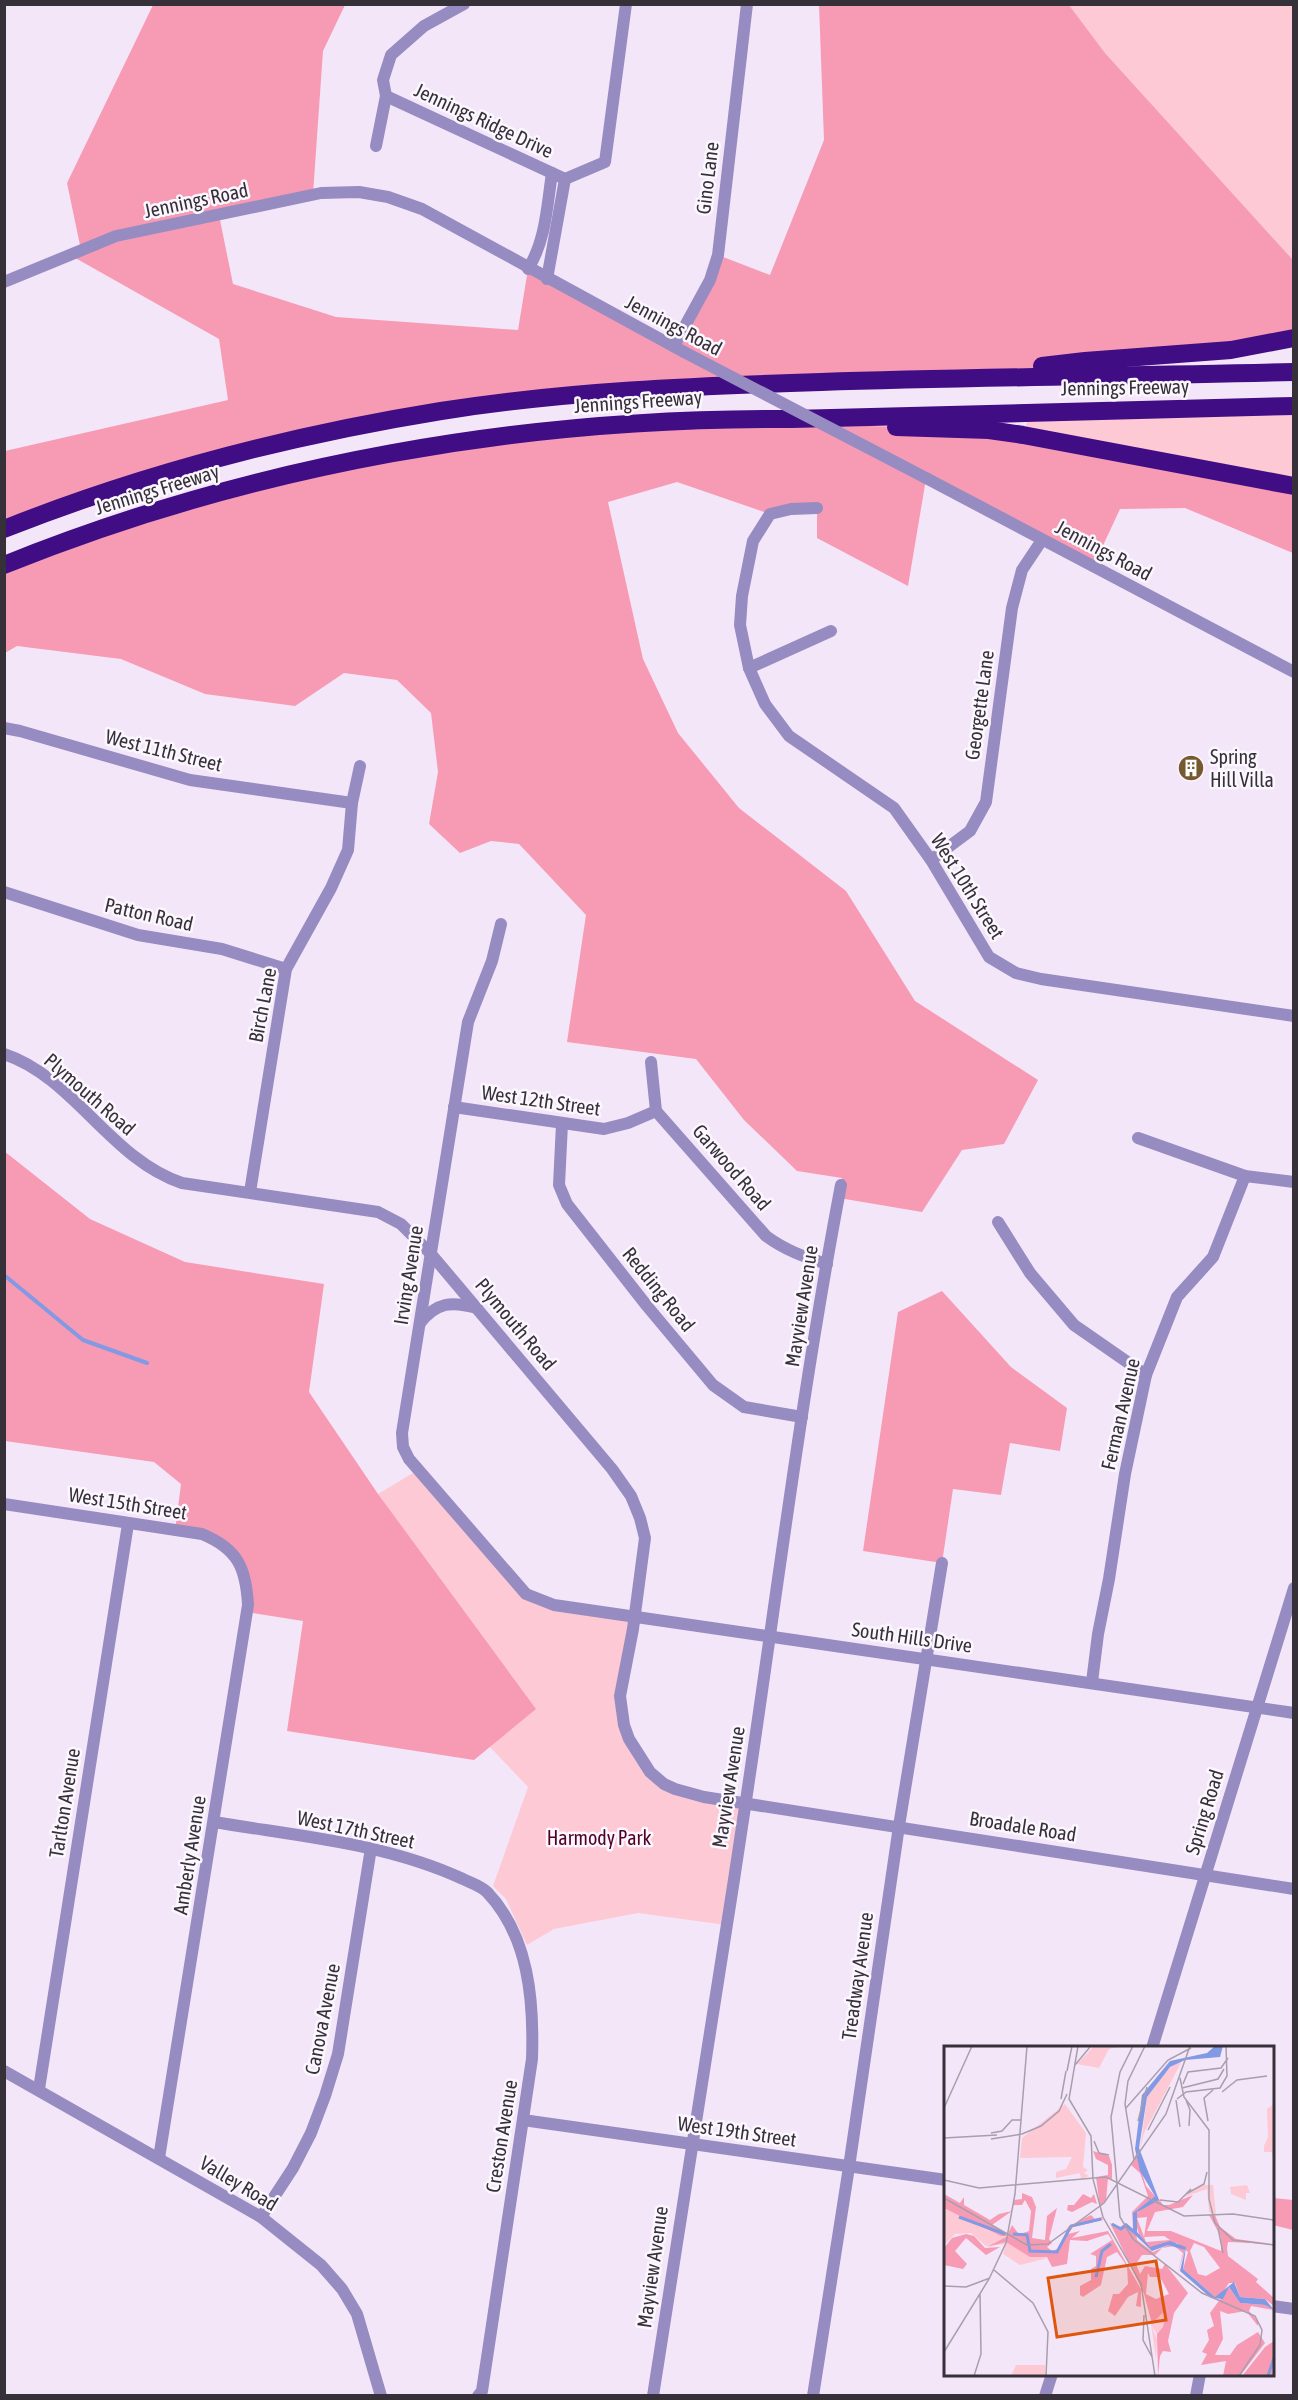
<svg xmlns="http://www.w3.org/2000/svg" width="1298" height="2400" viewBox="0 0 1298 2400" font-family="'Asap Condensed',sans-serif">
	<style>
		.green { fill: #fdc9d5 }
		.forest { fill: #f79bb4 }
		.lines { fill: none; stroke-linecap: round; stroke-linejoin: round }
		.stream { stroke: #8299e4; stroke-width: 4 }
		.minor { stroke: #978cc1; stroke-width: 12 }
		.tertiary { stroke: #978cc1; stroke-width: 12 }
		.motorway { stroke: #400d85; stroke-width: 18 }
		.tertiary-bridge { stroke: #978cc1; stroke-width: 12 }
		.labels { text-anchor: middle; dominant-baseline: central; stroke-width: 5; stroke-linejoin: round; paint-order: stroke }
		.street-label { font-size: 20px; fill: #363138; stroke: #fcf7fe }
		.poi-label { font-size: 20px; fill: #363138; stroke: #fcf7fe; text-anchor: start }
		.park-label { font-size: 20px; fill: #520024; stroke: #fcf7fe }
		.inset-river { fill: none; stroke: #8299e4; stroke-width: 3 }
		.inset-road { fill: none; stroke: #a89eac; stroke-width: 1.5 }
		.view { fill: #df570e; fill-opacity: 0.15; stroke: #df570e; stroke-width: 3 }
		.inset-edge { fill: none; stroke: #363138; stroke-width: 3 }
	</style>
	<rect width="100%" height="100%" fill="#f4e6f9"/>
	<g class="green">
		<polygon points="1069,5 1293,5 1293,260 1105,53"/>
		<polygon points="1293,406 1293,486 1023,435 1031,411"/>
		<polygon points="418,1470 526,1594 634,1616 621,1709 624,1725 664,1784 746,1802 726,1925 638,1913 554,1929 527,1945 506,1899 493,1886 528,1787 490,1747 518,1707 378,1494"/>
	</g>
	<g class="forest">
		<polygon points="153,5 345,5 323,51 313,194 219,215 233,284 336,317 518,330 528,269 674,346 718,255 770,275 824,140 819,5 1069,5 1105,53 1293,260 1293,334 974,377 665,387 323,433 5,529 5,451 228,400 219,339 70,255 81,250 67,183"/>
		<polygon points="869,426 953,428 1293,486 1293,553 1185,508 1120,509 1093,567 926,479 908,586 817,538 817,509 770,514 677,482 608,502 643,659 678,733 739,808 846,891 915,1001 1038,1080 1004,1144 962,1150 922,1212 839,1198 842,1178 797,1171 744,1120 696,1059 567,1042 586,915 519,844 491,841 460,853 429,824 438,772 431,713 397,680 344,673 295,706 205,694 121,659 17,646 5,653 5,565 180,504 540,431"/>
		<polygon points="4,1151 90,1219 185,1262 324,1284 309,1392 378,1494 536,1709 474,1760 287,1731 303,1621 247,1612 246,1579 218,1541 175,1531 181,1484 154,1462 5,1441"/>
		<polygon points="942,1291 1011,1367 1067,1408 1060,1451 1010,1443 1001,1495 953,1489 942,1563 863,1551 898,1312"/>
		<polygon points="1273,2198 1293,2200 1293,2230 1273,2225"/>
	</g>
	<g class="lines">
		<polyline class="stream" points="4,1275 83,1340 147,1363"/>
		<g class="minor">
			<polyline points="386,96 565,179"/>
			<polyline points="376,146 386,96 383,80 391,55 424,26 464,4"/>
			<polyline points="565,179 605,162 626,4"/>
			<path d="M 528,269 C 546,240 547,206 552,173"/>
			<polyline points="547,279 565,179"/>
			<polyline points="674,346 710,280 718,255 747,4"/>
			<polyline points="817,508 791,509 770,514 753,541 742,596 740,625 749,668 765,704 789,736 894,808 931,860 989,957 1016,973 1041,979 1294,1016"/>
			<polyline points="749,668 831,631"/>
			<polyline points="4,728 20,731 190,780 352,803"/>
			<polyline points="931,860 970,831 986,802 1012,608 1022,570 1042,540"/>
			<polyline points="4,892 138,935 222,949 286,969"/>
			<polyline points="501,924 492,961 468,1022 402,1433 403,1447 409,1459 526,1594 554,1605 1294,1713"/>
			<path d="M 4,1054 C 74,1077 110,1159 182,1183 L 378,1212 L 401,1224 L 431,1254 L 612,1469 L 631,1496 L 640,1518 L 645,1538 L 633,1629 L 620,1696 L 624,1725 L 629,1739 L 650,1772 L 664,1784 L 675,1789 L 704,1797 L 1294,1889"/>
			<path d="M 651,1062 L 656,1111 L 766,1236 C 785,1250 804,1257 827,1264"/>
			<polyline points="454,1107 604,1129 628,1123 656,1111"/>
			<polyline points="562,1124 559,1185 567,1204 647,1306 713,1385 744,1407 802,1417"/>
			<polyline points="1138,1138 1245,1176 1294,1182"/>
			<polyline points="250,1192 286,969 331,888 348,850 352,803 360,766"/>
			<polyline points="998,1222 1030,1273 1074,1325 1146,1375"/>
			<path d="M 420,1323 C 437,1302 451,1301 477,1308"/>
			<path d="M 4,1504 L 202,1534 C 238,1549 246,1568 248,1605 L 159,2158"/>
			<polyline points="1092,1682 1098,1634 1109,1579 1125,1474 1146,1375 1177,1297 1213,1257 1245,1176"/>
			<path d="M 214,1822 C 297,1836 386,1843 463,1879 C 471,1883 481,1886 487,1892 C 529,1936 534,2001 532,2059 L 482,2391 L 478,2396"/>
			<polyline points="39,2089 128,1524"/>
			<polyline points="523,2120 946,2180"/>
			<polyline points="261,2217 293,2168 311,2133 325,2096 338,2054 371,1848"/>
			<polyline points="1272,2306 1294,2309"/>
			<path d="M 653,2396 C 683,2192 718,1990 748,1787 C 778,1586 803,1384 841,1185"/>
			<polyline points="813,2396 849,2167 899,1826 942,1563"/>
			<polyline points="1196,2396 1200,2374"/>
		</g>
		<g class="tertiary">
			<polyline points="4,282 116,236 321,193 359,192 388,197 422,209 684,352"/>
			<polyline points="926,478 1294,672"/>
			<polyline points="1152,2048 1294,1588"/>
			<polyline points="4,2071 261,2217 321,2265 342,2289 357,2314 381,2396"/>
			<polyline points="1045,2396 1052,2374"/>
		</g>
		<g class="motorway">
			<polyline points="1042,366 1085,361 1231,350 1294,338"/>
			<polyline points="896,427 989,430 1023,435 1294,486"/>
			<path d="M 4,529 C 145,473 292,435 441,411 C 567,391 694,386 821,382 C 978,377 1136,376 1294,372"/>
			<path d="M 4,565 C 254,464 523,417 792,419 L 1294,406"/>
		</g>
		<polyline class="tertiary-bridge" points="684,352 926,478"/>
	</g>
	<defs>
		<symbol id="building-disc" viewBox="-11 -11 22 22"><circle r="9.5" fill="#78582e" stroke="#fcf7fe"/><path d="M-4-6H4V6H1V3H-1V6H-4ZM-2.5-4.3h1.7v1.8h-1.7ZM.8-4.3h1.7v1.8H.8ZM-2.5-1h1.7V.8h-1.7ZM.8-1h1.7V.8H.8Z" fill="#fff"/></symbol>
	</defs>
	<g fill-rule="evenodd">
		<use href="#building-disc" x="1176" y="753" width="30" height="30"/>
	</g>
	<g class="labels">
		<g class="street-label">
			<text transform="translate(484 120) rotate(25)">Jennings Ridge Drive</text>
			<text transform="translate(707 178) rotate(-83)">Gino Lane</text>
			<text transform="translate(196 200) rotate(-12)">Jennings Road</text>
			<text transform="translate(674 325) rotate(28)">Jennings Road</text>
			<text transform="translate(1125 387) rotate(-1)">Jennings Freeway</text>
			<text transform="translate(638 401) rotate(-4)">Jennings Freeway</text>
			<text transform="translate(157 489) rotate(-17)">Jennings Freeway</text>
			<text transform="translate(1104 550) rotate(28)">Jennings Road</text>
			<text transform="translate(979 705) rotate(-82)">Georgette Lane</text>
			<text transform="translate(164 750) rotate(14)">West 11th Street</text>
			<text transform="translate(968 886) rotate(58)">West 10th Street</text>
			<text transform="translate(149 914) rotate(13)">Patton Road</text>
			<text transform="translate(262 1005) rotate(-79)">Birch Lane</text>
			<text transform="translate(90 1094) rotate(41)">Plymouth Road</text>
			<text transform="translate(541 1100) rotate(8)">West 12th Street</text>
			<text transform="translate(732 1167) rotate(49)">Garwood Road</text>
			<text transform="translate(408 1275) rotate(-81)">Irving Avenue</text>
			<text transform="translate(659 1289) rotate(51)">Redding Road</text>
			<text transform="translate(801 1306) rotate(-81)">Mayview Avenue</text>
			<text transform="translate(516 1324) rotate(50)">Plymouth Road</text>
			<text transform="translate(1120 1414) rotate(-77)">Ferman Avenue</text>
			<text transform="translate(128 1503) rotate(9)">West 15th Street</text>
			<text transform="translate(912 1637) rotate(8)">South Hills Drive</text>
			<text transform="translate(728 1787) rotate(-81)">Mayview Avenue</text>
			<text transform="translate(64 1803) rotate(-81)">Tarlton Avenue</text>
			<text transform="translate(1204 1812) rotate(-73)">Spring Road</text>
			<text transform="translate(1023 1826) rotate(9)">Broadale Road</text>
			<text transform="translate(356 1829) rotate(12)">West 17th Street</text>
			<text transform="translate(189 1855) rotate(-81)">Amberly Avenue</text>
			<text transform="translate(857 1976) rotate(-82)">Treadway Avenue</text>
			<text transform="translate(322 2019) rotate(-79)">Canova Avenue</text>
			<text transform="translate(737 2131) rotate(8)">West 19th Street</text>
			<text transform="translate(501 2136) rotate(-81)">Creston Avenue</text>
			<text transform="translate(239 2183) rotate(31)">Valley Road</text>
			<text transform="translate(652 2267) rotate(-82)">Mayview Avenue</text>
		</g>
		<g class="poi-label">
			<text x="1210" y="756">Spring<tspan x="1210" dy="23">Hill Villa</tspan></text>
		</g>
		<g class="park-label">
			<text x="599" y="1837">Harmody Park</text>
		</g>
	</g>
	<g transform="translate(944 2046)">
		<rect width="330" height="330" fill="#f4e6f9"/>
		<path d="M 150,0 L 177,0 L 165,3 L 155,22 L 133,18 ZM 238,15 L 200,87 L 196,105 L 203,51 L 223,23 ZM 121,58 L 142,87 L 139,121 L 144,124 L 140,127 L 145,130 L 137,134 L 136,127 L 112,132 L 112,126 L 122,123 L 128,111 L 76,112 L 78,92 ZM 330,58 L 330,110 L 328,110 L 328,106 L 320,106 L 320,100 L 324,91 L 323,63 ZM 259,139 L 269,139 L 272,169 L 265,166 L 263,143 L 237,152 ZM 303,139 L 306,147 L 302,147 L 302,154 L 287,148 L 286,141 ZM 0,161 L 63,191 L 82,208 L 104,212 L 76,219 L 59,208 L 62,198 L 42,200 L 27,187 L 11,188 L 0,199 ZM 221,263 L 219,282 L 213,288 L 207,279 L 213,293 L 212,313 L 207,278 ZM 72,319 L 101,319 L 101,330 L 67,330 Z" fill="#fdc9d5"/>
		<path d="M 149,105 L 165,110 L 168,119 L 168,133 L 164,132 L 162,154 L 156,161 L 152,131 L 164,129 L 164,119 L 152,113 ZM 192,108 L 202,140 L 211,150 L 189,167 L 193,194 L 209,206 L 224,199 L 233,200 L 241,204 L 234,226 L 239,207 L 230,200 L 218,202 L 211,209 L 198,209 L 192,218 L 196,228 L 201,220 L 218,223 L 221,218 L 244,247 L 230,267 L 224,295 L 227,306 L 219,305 L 216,310 L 214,330 L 213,288 L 219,281 L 222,263 L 208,278 L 200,248 L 166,177 L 176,181 L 182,177 L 189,183 L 188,166 L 204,150 L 196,127 L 187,119 ZM 204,227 L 206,231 L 216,231 L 225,248 L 212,253 L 202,248 ZM 78,147 L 88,151 L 92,161 L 88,192 L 101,194 L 103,170 L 113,162 L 105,193 L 108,197 L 103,201 L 108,205 L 116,202 L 124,181 L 147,169 L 151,173 L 158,171 L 159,174 L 129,181 L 124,188 L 136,185 L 128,192 L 164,185 L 197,243 L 197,270 L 197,261 L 192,260 L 194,246 L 184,251 L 171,270 L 164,265 L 169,248 L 175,248 L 184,238 L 183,220 L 173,206 L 163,211 L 157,239 L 139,251 L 136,249 L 136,240 L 147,234 L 147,223 L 152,220 L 152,210 L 146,208 L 168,194 L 164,188 L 143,195 L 126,194 L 123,218 L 108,221 L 103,211 L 86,211 L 62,196 L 43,201 L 64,190 L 57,190 L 0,162 L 0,148 L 16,157 L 20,151 L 20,159 L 46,174 L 55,168 L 68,165 L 48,179 L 64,188 L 68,179 L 74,187 L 79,187 L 85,185 L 87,165 L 81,154 L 78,159 L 69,159 L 70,154 L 78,153 ZM 139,148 L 147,152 L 150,148 L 153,158 L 148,156 L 128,166 L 123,164 L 124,159 L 130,159 ZM 249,149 L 239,161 L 211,166 L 203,185 L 227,185 L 277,205 L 277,191 L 265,169 L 271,169 L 276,181 L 292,193 L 330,198 L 284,196 L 283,202 L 284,210 L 314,233 L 312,236 L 330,252 L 330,260 L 321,253 L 296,251 L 291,237 L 285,237 L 275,252 L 271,251 L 239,223 L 244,206 L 233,197 L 207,202 L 196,192 L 190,171 L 196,163 L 215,153 L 219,159 L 225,159 ZM 203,171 L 200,191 L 220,190 L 226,194 L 202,196 L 193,172 ZM 250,197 L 260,201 L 276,222 L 262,230 L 254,228 L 246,205 ZM 22,188 L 30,190 L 41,202 L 56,201 L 42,209 L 22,192 L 11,205 L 23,218 L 19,223 L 0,219 L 0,202 L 8,192 ZM 285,241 L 296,257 L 321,259 L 330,264 L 307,260 L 305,265 L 314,275 L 314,280 L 302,265 L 284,268 L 276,265 L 279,293 L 271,309 L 286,309 L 293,299 L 314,286 L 321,297 L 296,330 L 279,330 L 282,315 L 257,319 L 263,308 L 258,306 L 265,294 L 263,284 L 270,280 L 266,267 ZM 330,295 L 330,330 L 298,330 L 321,301 Z" fill="#f79bb4" fill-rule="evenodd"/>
		<path d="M 271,0 L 279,0 L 276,11 L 241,14 L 226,21 L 203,51 L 195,102 L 215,154 L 193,166 L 193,186 L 206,201 L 226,195 L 242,201 L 239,223 L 271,251 L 290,236 L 296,251 L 321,253 L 330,264 L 321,259 L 296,257 L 285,241 L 279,253 L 267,252 L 236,225 L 241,204 L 224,199 L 208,205 L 189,187 L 189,167 L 211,150 L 196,125 L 191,103 L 198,49 L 226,15 L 263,7 Z" fill="#8299e4"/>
		<path class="inset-river" d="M 15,171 L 61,188M 168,178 L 177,183 L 182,179 L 190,186M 69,188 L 83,189 L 86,205 L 113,206 L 127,180 L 157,173M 152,231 L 158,205 L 167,198M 324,330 L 330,312"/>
		<path class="inset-road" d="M 134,0 L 125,53 L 147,90 L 149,133 L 159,171 L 197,238 L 211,330M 189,0 L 176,26 L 167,71 L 176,171 L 189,193 L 258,247 L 311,270 L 318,284 L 316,299 L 295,330M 131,19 L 146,1M 123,25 L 128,0M 236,32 L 240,51 L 265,84 L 265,153 L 271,177 L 289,194 L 330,199M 239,38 L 244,26 L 277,22 L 284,12M 238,42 L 274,33 L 280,23M 278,46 L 293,34 L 323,30M 117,53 L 122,25M 233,53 L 242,46 L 276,42 L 283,30 L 282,0M 232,54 L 236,81M 242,54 L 246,64 L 245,80M 0,62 L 28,0M 182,62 L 224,14 L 247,2M 194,75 L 203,41M 264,75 L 260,52 L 269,44M 204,84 L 226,41M 47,87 L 58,85 L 68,74 L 77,74M 0,92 L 53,89M 47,93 L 78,88 L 97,80 L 115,65 L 123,48M 150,95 L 155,107 L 165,109M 190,114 L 181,58 L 184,35 L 201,0M 0,134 L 35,142 L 162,131 L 240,170 L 289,168 L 330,174M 242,148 L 260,138 L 263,126M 0,152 L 83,199 L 104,198 L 160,157 L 222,68 L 246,0M 216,154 L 234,156 L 247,143M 274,182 L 279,207M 50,224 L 89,257 L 104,286 L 102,330M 0,240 L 22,241 L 46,232M 200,269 L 199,294 L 208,311M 0,306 L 45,233 L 62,197 L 71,148 L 83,0M 30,330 L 37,308 L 36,248"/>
		<path class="view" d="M 212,215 L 222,274 L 113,291 L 104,232 Z"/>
		<rect width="330" height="330" class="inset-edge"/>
	</g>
	<rect width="1298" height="2400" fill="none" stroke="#363138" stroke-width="12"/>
</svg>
